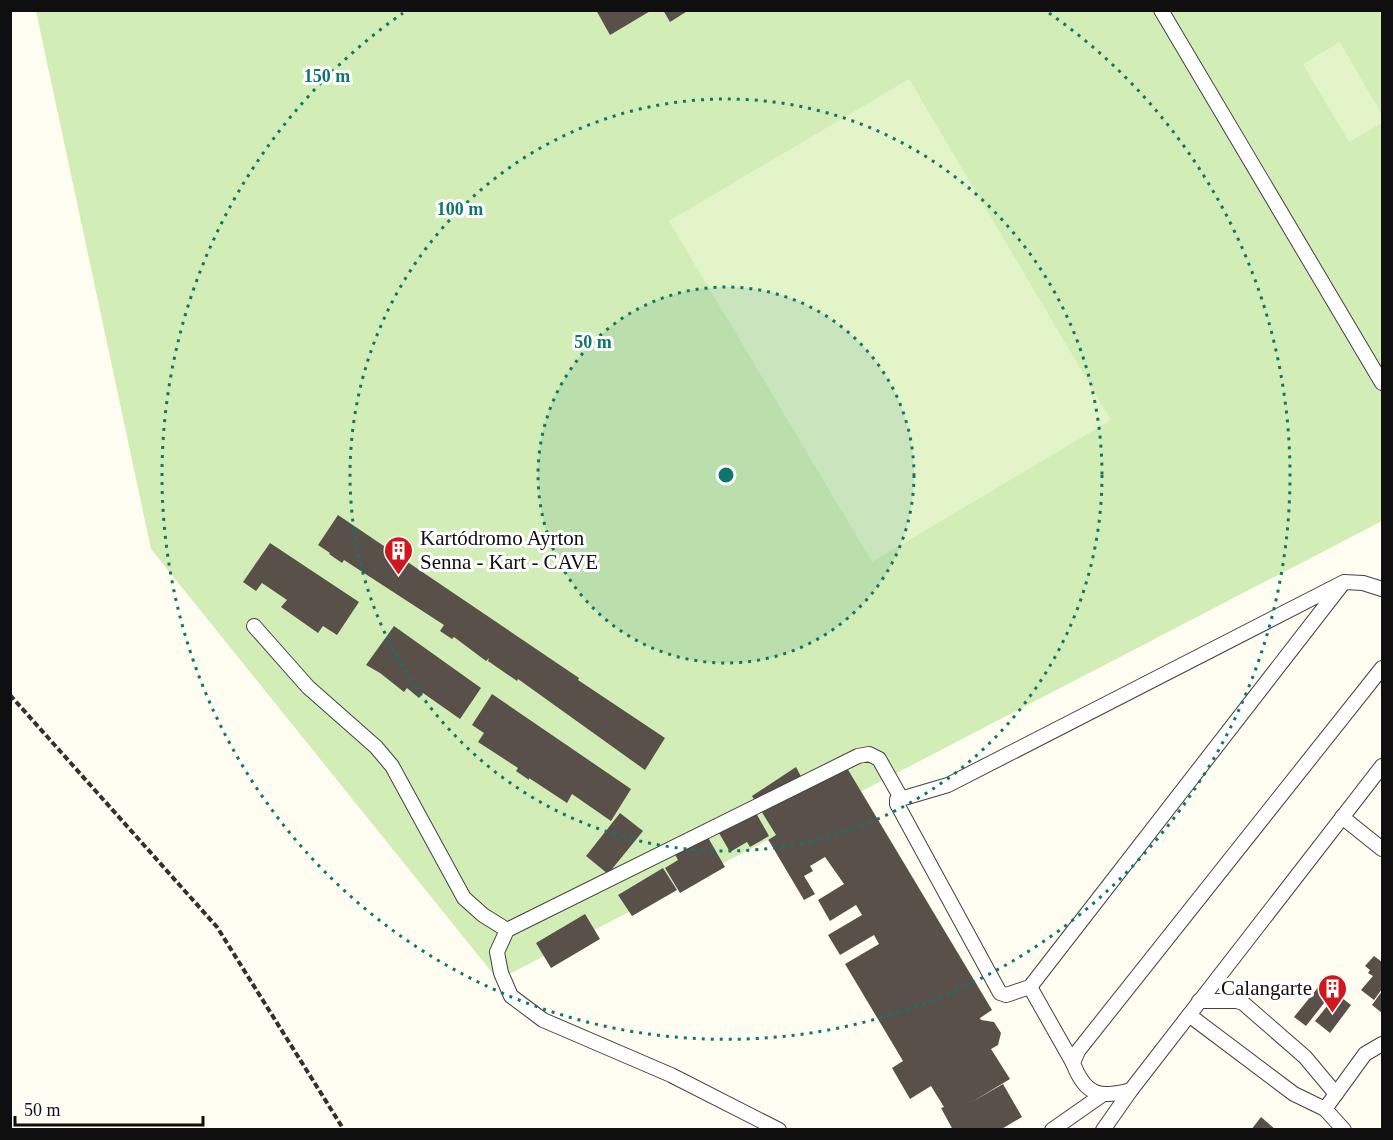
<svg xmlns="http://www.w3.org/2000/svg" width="1393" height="1140" viewBox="0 0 1393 1140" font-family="'Times New Roman',serif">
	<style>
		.green { fill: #d2eeb6 }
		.pitch { fill: #e4f4c9 }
		.building { fill: #59504a }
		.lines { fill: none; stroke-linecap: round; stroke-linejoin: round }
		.service-casing { stroke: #424242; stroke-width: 16 }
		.path { stroke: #313131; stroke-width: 4; stroke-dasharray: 6 3; stroke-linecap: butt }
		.service { stroke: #fff; stroke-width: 14 }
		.ring { fill: none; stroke: #0f766e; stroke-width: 3; stroke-dasharray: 3 6 }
		.labels { text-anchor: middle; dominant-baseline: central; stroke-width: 6; stroke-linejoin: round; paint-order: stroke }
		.poi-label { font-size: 21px; fill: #0f0f0f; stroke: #fff; text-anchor: start }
		.centre { fill: #0f766e; stroke: #fff; stroke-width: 3 }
		.ring-label { font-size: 18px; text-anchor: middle; font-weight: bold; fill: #0f766e; stroke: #fff; stroke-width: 6; stroke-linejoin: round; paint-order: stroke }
	</style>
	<rect width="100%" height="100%" fill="#fffdf1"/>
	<polygon class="green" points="36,11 1382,11 1382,521 498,980 151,549"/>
	<g class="pitch">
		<polygon points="1340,42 1382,115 1382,123 1349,142 1303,64"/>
		<polygon points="909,79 1111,420 872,562 669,221"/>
	</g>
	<g class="building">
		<polygon points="596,10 652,10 610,35"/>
		<polygon points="663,10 689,10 670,22"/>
		<polygon points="338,515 579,678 578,680 665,738 645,770 518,679 517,681 488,661 489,658 486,661 454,637 452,639 440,631 444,625 344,560 342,563 329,554 330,553 318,545"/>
		<polygon points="270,543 359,602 337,635 323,626 318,633 281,607 287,600 262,583 256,591 243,582"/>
		<polygon points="394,626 481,688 460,719 423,693 419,698 407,688 404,692 380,673 366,665"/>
		<polygon points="492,694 631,789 611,821 572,794 567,803 529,778 529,780 516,771 518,768 478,742 484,733 472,725"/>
		<polygon points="796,767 807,788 847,768 992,1010 980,1018 981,1020 994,1022 1001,1033 998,1045 991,1049 1010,1079 970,1103 1003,1084 1022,1117 1000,1130 953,1130 941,1108 944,1107 931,1086 910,1099 892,1068 903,1061 845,964 879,944 874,935 840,955 828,935 862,915 856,905 830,921 818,900 844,884 825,857 810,866 813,871 804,876 815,894 804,900 769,841 768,840 776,835 752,796"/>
		<polygon points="620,813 643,831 608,874 586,856"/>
		<polygon points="756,813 769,836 750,847 747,842 730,852 719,833"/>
		<polygon points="702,827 725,867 680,893 665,868 678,860 670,845"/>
		<polygon points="663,868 677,890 632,916 618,895"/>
		<polygon points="585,914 600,939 551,968 536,943"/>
		<polygon points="1374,956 1382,962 1382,989 1374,1000 1361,990 1373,976 1368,973 1370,970 1365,966"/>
		<polygon points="1329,974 1339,984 1306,1026 1294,1017"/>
		<polygon points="1382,991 1382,1013 1372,1005"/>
		<polygon points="1337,994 1351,1005 1330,1033 1315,1021"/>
		<polygon points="1261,1117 1276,1130 1251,1130"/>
	</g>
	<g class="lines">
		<defs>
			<g id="service">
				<polyline points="1161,10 1382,383"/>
				<polyline points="1344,582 1030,987 1006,995 1000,993 897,804 897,800 948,785 1344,582 1363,583 1382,589"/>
				<polyline points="254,626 308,687 376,747 392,766 464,898 483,915 507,930"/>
				<polyline points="1342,817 1382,849"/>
				<polyline points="1030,987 1073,1063"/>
				<polyline points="1199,1001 1237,1001 1243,1003 1305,1057 1336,1094"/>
				<polyline points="1189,1015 1294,1094 1325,1109"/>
				<path d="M 1131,1090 C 1100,1099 1085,1095 1073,1063 L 1078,1051 L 1382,668"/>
				<polyline points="779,1130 671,1075 543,1020 511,996 501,973 497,952 507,930 858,756 869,754 879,759 901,798"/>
				<polyline points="1052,1130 1102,1095"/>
				<polyline points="1103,1130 1131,1090 1382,766"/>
				<polyline points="1344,1130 1325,1109 1365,1054 1382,1044"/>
			</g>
		</defs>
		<use href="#service" class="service-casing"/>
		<polyline class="path" points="10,695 217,927 344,1130"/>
		<use href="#service" class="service"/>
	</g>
	<circle cx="726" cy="475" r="188" fill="#0f766e" fill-opacity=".12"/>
	<g class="ring">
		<circle cx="726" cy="475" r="188"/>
		<circle cx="726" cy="475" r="376"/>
		<path d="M1049 13A564 564 0 1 1 403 13"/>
	</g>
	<defs>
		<symbol id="building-pin" viewBox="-11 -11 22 30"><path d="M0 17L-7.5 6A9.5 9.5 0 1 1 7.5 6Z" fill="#cf171d" stroke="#fff"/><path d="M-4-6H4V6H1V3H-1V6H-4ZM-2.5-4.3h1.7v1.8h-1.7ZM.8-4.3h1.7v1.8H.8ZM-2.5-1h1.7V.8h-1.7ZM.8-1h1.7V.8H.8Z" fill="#fff"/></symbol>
	</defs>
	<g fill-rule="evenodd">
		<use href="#building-pin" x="382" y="534" width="33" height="45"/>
		<use href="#building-pin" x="1316" y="972" width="33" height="45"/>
	</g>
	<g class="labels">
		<g class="poi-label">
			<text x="420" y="538">Kartódromo Ayrton<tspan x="420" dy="24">Senna - Kart - CAVE</tspan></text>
			<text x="1312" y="988" text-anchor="end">Calangarte</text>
		</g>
	</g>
	<circle cx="726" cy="475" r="9" class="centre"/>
	<g class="ring-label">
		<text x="327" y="82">150 m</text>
		<text x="460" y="215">100 m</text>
		<text x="593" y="348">50 m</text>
	</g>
	<rect width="1393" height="1140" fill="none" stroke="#0f0f0f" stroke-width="24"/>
	<path d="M15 1116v9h188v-9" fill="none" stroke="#0f0f0f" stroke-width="3"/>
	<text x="24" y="1116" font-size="18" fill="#0f0f0f" stroke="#ffffff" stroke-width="4.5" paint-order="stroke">50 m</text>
</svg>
